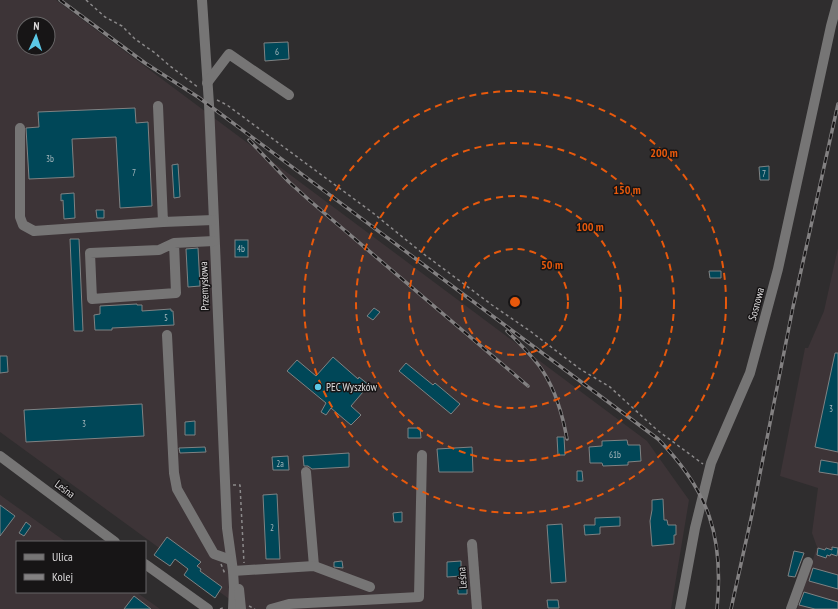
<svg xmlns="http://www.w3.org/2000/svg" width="838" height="609" viewBox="0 0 838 609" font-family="'PT Sans Narrow',sans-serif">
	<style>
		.built { fill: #3d3437; fill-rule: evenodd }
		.building { fill: #004758; stroke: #7f8283 }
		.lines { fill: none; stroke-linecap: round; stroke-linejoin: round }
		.path { stroke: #8c8a8b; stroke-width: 1.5; stroke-dasharray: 3 3; stroke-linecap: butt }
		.minor { stroke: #767575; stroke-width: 10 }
		.rail-casing { stroke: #838182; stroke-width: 3.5 }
		.rail { stroke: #171516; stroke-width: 2; stroke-dasharray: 6; stroke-linecap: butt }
		.ring { fill: none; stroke: #e8590c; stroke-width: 2; stroke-dasharray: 7 5 }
		.poi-dot { fill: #5bc8e6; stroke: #171516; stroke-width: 1.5 }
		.labels { text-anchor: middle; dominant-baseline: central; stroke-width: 3; stroke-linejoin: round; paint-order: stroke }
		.number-label { font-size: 9px; fill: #a6b7bc }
		.street-label { font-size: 11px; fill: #dedcdd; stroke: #171516 }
		.poi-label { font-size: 11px; fill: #dedcdd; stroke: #171516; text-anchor: start }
		.centre { fill: #e8590c; stroke: #171516; stroke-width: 2 }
		.ring-label { font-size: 12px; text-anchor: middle; font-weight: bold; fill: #e8590c; stroke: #171516; stroke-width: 3; stroke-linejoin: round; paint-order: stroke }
	</style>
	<rect width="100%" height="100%" fill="#2f2d2e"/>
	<g class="built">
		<path d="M 0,0 L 56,0 L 647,441 L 689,500 L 671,609 L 243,609 L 0,432 ZM 24,24 L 48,24 L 48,48 L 24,48 Z"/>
		<polygon points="838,248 838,609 797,609 817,547 812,533 818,488 780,476 805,348 808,348 824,311"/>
		<polygon points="0,495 66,542 17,542 17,592 136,592 160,609 0,609"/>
	</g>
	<g class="building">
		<polygon points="288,42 289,59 265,61 264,43"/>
		<polygon points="135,108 136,123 148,122 152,206 120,208 116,137 72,139 74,177 29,179 26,128 39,127 38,112"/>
		<polygon points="178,164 180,197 174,198 172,165"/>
		<polygon points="769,166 769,180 760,180 759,167"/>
		<polygon points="74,193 75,218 64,219 63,200 61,201 61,194"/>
		<polygon points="96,210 104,210 104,218 97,218"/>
		<polygon points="70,239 79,239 83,331 74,331"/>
		<rect x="235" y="240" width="13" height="17"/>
		<polygon points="198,248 200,286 188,287 186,249"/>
		<polygon points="709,271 721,271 721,278 710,278"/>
		<polygon points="137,304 137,305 142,305 142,311 171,309 171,311 173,311 174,325 112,328 112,330 95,330 94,315 100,314 100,306"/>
		<polygon points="374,308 380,312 373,320 367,316"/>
		<polygon points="835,353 838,353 838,452 815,447"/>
		<polygon points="0,356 7,356 8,372 0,373"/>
		<polygon points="333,357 358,379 359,377 369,385 351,406 361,415 351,425 331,408 326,415 321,412 326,403 287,371 297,360 316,376"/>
		<polygon points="406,363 433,385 435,383 460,404 451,414 399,371"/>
		<polygon points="142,404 144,436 26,442 24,410"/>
		<polygon points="195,421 195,435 185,435 185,422"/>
		<polygon points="408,428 420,428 421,438 408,438"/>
		<polygon points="557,437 564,437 565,455 558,455"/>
		<polygon points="627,440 628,445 640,445 641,461 628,462 628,465 603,466 602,463 590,463 589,447 602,446 602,441"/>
		<polygon points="205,447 206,452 180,453 179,448"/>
		<polygon points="472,447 473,472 439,472 437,449"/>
		<polygon points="349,453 349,467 312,469 308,466 304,466 303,456"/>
		<polygon points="288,456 289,470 273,470 272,457"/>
		<polygon points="821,460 838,463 838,475 819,472"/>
		<polygon points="577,471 582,471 583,481 577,481"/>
		<polygon points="277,494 280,559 266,559 263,495"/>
		<polygon points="663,499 664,520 667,520 668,525 676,525 676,535 674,535 674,544 652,546 650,521 652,510 652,500"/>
		<polygon points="0,505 15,516 0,536"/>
		<polygon points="402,512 402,522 394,522 393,513"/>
		<polygon points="620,517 620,526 600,527 600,534 585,535 584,525 595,525 595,518"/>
		<polygon points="26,522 31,526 24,536 19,533"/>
		<polygon points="562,524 566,582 551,583 547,525"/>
		<polygon points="167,537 201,562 197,566 201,569 200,571 222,587 215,598 184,575 188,569 175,559 170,566 154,555"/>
		<polygon points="832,547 838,548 837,556 831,554 830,556 827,555 826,558 817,555 818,548 825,550 826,548 832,550"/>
		<polygon points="794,551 804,553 795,577 788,576"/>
		<polygon points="342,561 343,568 334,567 334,562"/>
		<polygon points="461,561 461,576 447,577 447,562"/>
		<polygon points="813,568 838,575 838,589 809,581"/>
		<polygon points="467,586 467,594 458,594 458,587"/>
		<polygon points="804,592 838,602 838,609 815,609 799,605"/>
		<polygon points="134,596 151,609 124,609"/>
		<polygon points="547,600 558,600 559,608 548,608"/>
	</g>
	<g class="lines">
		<g class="path">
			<polyline points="86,0 105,17 122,26 135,39 155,53 170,66 199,88"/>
			<polyline points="217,100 227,105 373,213 421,252 492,305 530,331 580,369 610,387 657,430 703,464"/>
			<polyline points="233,485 240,485 244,563"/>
			<polyline points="221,564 225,574"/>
			<polyline points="249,606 255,609"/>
			<polyline points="220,609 225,607"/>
		</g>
		<g class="minor">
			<polyline points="202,0 209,104 227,528 233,571 234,587 233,609"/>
			<polyline points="207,83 229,54 289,95"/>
			<polyline points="158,106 163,222 213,220"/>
			<polyline points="20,128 20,217 23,225 34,231 163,222"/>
			<polyline points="174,243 176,293 92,299 90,253 159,250 174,243 214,241"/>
			<polyline points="167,335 174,473 177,489 214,554 231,560"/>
			<polyline points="0,456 115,542"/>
			<polyline points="306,472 314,566"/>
			<polyline points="472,544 477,609"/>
			<polyline points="145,564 208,609"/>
			<polyline points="233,571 314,566 370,587"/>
			<polyline points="239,589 241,609"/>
			<polyline points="271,609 289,604 419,597 422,455"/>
			<polyline points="680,609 695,528 711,463 750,373 778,269 831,26 838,0"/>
			<polyline points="791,609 808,562"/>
		</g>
		<defs>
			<g id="rail">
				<path d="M 60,0 L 145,63 L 198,97 L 658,439 C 709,491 724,537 717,609"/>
				<polyline points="249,140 289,182 309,200 528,386"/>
				<path d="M 507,331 C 520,344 535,358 544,373 C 556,392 563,417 567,439"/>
				<polyline points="731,609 752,514 793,307 838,104"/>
			</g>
		</defs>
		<use href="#rail" class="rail-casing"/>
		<use href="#rail" class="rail"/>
	</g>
	<g class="ring">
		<circle cx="515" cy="302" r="53"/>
		<circle cx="515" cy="302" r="106"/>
		<circle cx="515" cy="302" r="159"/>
		<circle cx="515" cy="302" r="211"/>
	</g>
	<circle class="poi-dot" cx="318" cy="387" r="4"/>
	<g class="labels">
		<g class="number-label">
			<text x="277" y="51">6</text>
			<text x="50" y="158">3b</text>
			<text x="134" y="172">7</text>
			<text x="764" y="173">7</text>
			<text x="241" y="248">4b</text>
			<text x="166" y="317">5</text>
			<text x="831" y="408">3</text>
			<text x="84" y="423">3</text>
			<text x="615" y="454">61b</text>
			<text x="280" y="463">2a</text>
			<text x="272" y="527">2</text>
		</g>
		<g class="street-label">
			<text transform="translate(204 286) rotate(-92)">Przemysłowa</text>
			<text transform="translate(756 304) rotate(-75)">Sosnowa</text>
			<text transform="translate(65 489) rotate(37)">Leśna</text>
			<text transform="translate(462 578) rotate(-94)">Leśna</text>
		</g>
		<g class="poi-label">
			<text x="326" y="387">PEC Wyszków</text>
		</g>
	</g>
	<circle cx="515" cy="302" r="6" class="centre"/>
	<g class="ring-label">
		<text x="664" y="157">200 m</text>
		<text x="627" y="194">150 m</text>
		<text x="590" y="231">100 m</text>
		<text x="552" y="269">50 m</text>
	</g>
	<rect x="16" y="541" width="130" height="52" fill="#171516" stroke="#676566"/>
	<rect x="24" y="554" width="20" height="6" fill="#767575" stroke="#676566"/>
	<text x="52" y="561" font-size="12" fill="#dedcdd">Ulica</text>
	<rect x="24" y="574" width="20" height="6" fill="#838182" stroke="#676566"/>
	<text x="52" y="581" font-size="12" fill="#dedcdd">Kolej</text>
	<g transform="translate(36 36) rotate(3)"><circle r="19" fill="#171516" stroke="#676566"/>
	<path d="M0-3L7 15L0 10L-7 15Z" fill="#5bc8e6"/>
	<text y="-6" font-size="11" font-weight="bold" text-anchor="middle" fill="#dedcdd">N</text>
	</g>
</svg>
